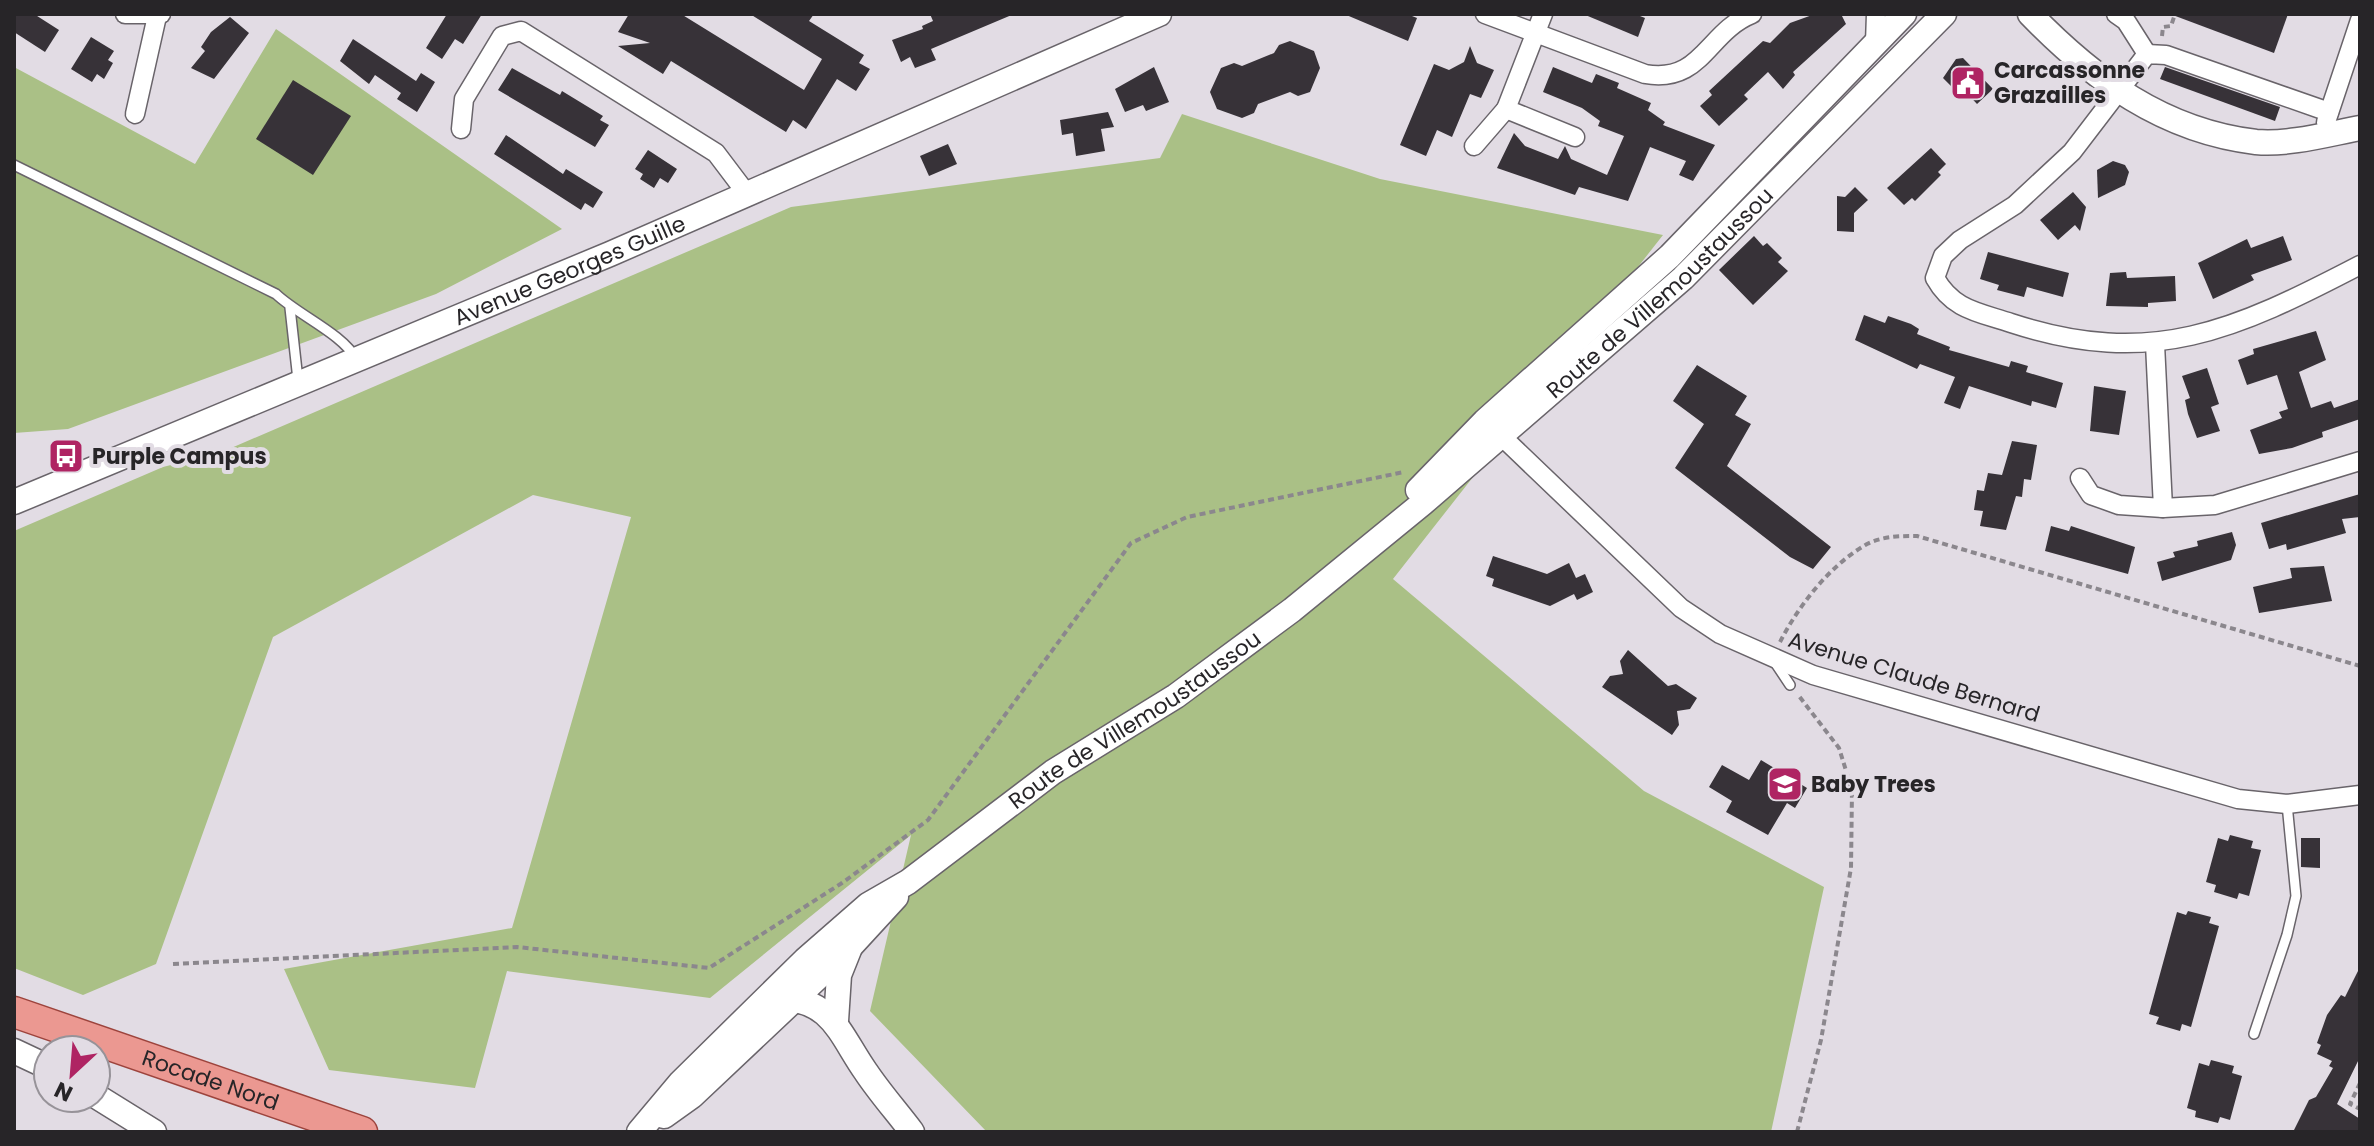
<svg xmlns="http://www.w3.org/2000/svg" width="2374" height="1146" viewBox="0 0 2374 1146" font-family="Poppins,sans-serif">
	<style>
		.green { fill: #aac086 }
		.building { fill: #373238 }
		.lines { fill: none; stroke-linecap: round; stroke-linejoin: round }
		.service-casing { stroke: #69646a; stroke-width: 12 }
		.minor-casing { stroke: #69646a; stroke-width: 21 }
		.tertiary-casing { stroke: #69646a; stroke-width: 27 }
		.primary-casing { stroke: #9d443d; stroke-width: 33 }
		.path { stroke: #8b878d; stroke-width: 4; stroke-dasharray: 6 4; stroke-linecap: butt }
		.service { stroke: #fff; stroke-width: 9 }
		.minor { stroke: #fff; stroke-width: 18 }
		.tertiary { stroke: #fff; stroke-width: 24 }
		.primary { stroke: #eb9891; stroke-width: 30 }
		.labels { text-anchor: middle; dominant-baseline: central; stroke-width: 8; stroke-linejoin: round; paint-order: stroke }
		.poi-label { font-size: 22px; font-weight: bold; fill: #272528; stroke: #e2dce4; text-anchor: start }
		.street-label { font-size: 22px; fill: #272528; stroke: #e2dce4 }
	</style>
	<rect width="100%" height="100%" fill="#e2dce4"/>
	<g class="green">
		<polygon points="276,29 562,229 436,294 68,429 14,433 14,67 195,164"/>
		<polygon points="1182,114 1380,179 1663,235 1393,579 1644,791 1824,887 1771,1132 987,1132 870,1011 911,835 710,998 507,971 475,1088 329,1070 284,969 512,928 631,517 533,495 273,637 156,964 83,995 14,968 14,531 163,467 222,452 791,207 1160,158"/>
	</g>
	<g class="building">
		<polygon points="14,14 34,14 59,30 45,52 14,32"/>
		<polygon points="447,14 482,14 463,44 455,39 442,59 426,48"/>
		<polygon points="629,14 681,14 804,90 822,59 750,14 814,14 809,21 864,55 859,63 870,69 856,91 837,79 806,129 793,120 786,132 671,61 663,74 618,46 650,43 618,32"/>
		<polygon points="930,14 1014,14 931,49 936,60 915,68 910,57 901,62 892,40 923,29 922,26 933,21"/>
		<polygon points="1344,14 1407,14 1417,18 1408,41"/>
		<polygon points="1583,14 1635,14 1645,18 1638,37"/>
		<polygon points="1815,14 1841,14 1846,24 1793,72 1795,75 1783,89 1768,72 1744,95 1748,99 1719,126 1700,106 1712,95 1709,91 1763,41 1770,43 1790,23"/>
		<polygon points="2170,14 2288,14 2274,53"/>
		<polygon points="230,17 249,33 214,79 191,68 205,51 201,47 211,32"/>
		<polygon points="91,37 114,51 108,60 113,63 104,79 97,74 92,82 71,69"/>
		<polygon points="353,39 416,81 421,73 435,82 417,112 397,99 401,93 375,75 369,84 340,61"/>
		<polygon points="1290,41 1314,51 1320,68 1310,92 1298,96 1290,92 1258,104 1254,113 1242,118 1217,109 1210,92 1221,68 1234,63 1242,66 1274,53 1279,45"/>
		<polygon points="1470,46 1477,63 1494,70 1481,98 1470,94 1452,137 1437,130 1426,156 1400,145 1434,64 1449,70 1464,62"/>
		<polygon points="1963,58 1993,89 1977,104 1963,89 1955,90 1943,78 1956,59"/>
		<polygon points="1154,67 1169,102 1146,111 1143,105 1125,112 1115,89"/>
		<polygon points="1553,67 1592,83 1596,74 1619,83 1617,88 1651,103 1648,110 1665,122 1663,125 1715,145 1693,181 1679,175 1686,161 1650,147 1628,201 1579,187 1575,195 1497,168 1514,133 1525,146 1558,159 1565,146 1571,159 1607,175 1624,136 1598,126 1600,121 1582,108 1543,92"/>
		<polygon points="2165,67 2280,107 2275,121 2160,79"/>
		<polygon points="512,68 560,95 562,91 603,116 600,120 609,125 595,147 498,90"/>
		<polygon points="293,80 351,116 313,175 256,139"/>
		<polygon points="1108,112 1114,127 1101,129 1105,151 1076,156 1073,133 1062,135 1060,120"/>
		<polygon points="506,135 563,174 566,169 603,192 593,208 585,203 581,210 494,154"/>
		<polygon points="948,144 957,164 929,176 920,156"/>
		<polygon points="1931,148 1946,164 1938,172 1941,175 1915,201 1912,198 1904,205 1887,188"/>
		<polygon points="648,150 677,169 668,183 660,178 654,188 640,179 643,174 635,169"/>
		<polygon points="2113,161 2125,165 2129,172 2125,185 2098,198 2097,170"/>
		<polygon points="1855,187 1868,200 1854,213 1854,232 1837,231 1837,196 1845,197"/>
		<polygon points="2073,192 2086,207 2080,231 2075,225 2058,240 2040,220"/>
		<polygon points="1754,236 1763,246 1767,243 1782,258 1778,262 1788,271 1753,305 1719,270"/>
		<polygon points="2283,236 2292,260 2251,275 2254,280 2213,299 2198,263 2247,239 2251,248"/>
		<polygon points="1988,252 2069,273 2063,297 2027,287 2024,297 1997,290 1999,285 1980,279"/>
		<polygon points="2126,272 2127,278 2175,276 2176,301 2148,303 2148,307 2106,306 2110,273"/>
		<polygon points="1864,315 1885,323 1888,316 1911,324 1919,329 1917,334 1950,347 1949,350 2009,367 2011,361 2028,366 2026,372 2063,383 2056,408 2032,401 2031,406 1969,386 1960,409 1944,403 1955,377 1920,364 1917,369 1855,340"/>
		<polygon points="2316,331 2326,360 2299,372 2311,408 2331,401 2334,408 2360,399 2360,419 2322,432 2323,437 2292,448 2259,454 2250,430 2282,418 2279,412 2288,409 2277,375 2247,385 2238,360 2254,354 2253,349"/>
		<polygon points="1697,365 1747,396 1735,415 1751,424 1727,466 1831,547 1813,569 1790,557 1675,468 1704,424 1673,401"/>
		<polygon points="2207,368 2219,404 2211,407 2220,431 2197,438 2188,414 2185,400 2190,398 2182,376"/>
		<polygon points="2094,386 2126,391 2119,435 2090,431"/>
		<polygon points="2012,441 2037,445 2031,480 2024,479 2022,497 2016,496 2006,530 1980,526 1983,511 1974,510 1977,490 1984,491 1988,473 2002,475"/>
		<polygon points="2360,494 2360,517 2342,519 2346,533 2287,550 2286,544 2269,549 2261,523"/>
		<polygon points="2051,526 2069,531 2071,526 2135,547 2128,574 2045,551"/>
		<polygon points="2232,532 2236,545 2231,560 2162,581 2157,562 2175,557 2173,552 2198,546 2197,541"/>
		<polygon points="1493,556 1547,574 1569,563 1576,578 1585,574 1593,592 1577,600 1574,594 1550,606 1492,586 1494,579 1486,576"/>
		<polygon points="2324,566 2332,601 2259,613 2253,587 2292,578 2290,568"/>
		<polygon points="1628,650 1668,686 1676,684 1697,698 1690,709 1677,711 1679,725 1672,735 1602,687 1610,676 1623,674 1620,661"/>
		<polygon points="1761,760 1807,788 1795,808 1787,803 1768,835 1726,812 1732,801 1709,787 1722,765 1749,780"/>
		<polygon points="2230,835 2253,841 2251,848 2261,850 2249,896 2239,893 2237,899 2214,892 2216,885 2206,882 2218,838 2228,841"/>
		<polygon points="2301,838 2320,838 2320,868 2301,867"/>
		<polygon points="2188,911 2211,917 2209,923 2219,926 2191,1027 2182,1024 2180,1031 2156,1024 2159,1017 2149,1014 2177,912 2186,915"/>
		<polygon points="2360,967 2360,1057 2337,1104 2360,1119 2360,1132 2293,1132 2309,1100 2316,1097 2333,1068 2329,1066 2332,1061 2317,1054 2321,1045 2317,1043 2327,1015 2341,995 2345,997"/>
		<polygon points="2211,1060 2234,1066 2232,1073 2242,1076 2230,1120 2220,1117 2218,1123 2195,1117 2196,1111 2187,1108 2199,1063 2209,1066"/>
	</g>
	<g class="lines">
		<defs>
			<g id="service">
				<path d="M 14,165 L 276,294 C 298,315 343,334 356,359"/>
				<polyline points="290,308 298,380"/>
				<polyline points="1774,661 1790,685"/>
				<polyline points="2254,1034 2287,935 2296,896 2287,804"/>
			</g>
			<g id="minor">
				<polyline points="125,14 161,14"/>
				<path d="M 1485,14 L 1645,74 C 1702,84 1707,32 1752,14"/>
				<polyline points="1543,14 1506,109 1575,137"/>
				<polyline points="2116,14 2126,21 2147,54"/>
				<polyline points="1875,43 1876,14"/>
				<path d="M 2329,112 L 2166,55 L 2147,54 L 2072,152 L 2015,205 L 1960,240 L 1943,256 L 1935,278 C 1953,310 1978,312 2011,323 C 2152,369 2235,330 2360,265"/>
				<polyline points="135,114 157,16"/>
				<polyline points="2326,122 2360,20"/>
				<polyline points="461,129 464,99 502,36 521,31 716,153 747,194"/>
				<polyline points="1474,146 1506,109"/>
				<polyline points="2155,344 2163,508"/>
				<polyline points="1493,428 1681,608 1720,634 1813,675 2238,799 2287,804 2360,795"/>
				<polyline points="2080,478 2091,495 2119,505 2163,508 2215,505 2360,461"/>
			</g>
			<g id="tertiary">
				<path d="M 2030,14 C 2093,79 2163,131 2256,142 C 2289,145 2328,134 2360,128"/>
				<polyline points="1418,490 1485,421 1670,256 1904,14"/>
				<path id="s1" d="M 14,502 L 610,254 L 1159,14"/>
				<path d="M 780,999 C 832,998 841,1037 866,1072 C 880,1093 897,1112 912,1132"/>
				<polyline points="836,1021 839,975 849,950"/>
				<polyline points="14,1051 48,1067"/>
				<polyline points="96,1096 154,1132"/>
				<polyline points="664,1116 692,1096 850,947 896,897"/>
				<path id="s2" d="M 639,1132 L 681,1082 L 805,960 L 868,905 L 908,882 L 1053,772 L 1176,696 L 1292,610 L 1423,503 L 1683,278 L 1944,14"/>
			</g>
			<g id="primary">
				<path id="s3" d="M 14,1012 L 362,1132"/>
			</g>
		</defs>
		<use href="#service" class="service-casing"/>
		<use href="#minor" class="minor-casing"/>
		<use href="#tertiary" class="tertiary-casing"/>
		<use href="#primary" class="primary-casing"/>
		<g class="path">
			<polyline points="2162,36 2163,27 2171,26 2175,14"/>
			<path d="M 1780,642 C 1799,605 1830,565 1867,544 C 1883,536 1900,536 1917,536 L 2360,666"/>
			<polyline points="173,964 517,947 709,968 842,883 928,820 1131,543 1187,517 1404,472"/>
			<polyline points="2360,1083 2350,1104 2360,1109"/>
			<polyline points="1797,1132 1821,1040 1851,868 1852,790 1839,748 1799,696"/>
		</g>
		<use href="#service" class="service"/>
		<use href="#minor" class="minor"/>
		<use href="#tertiary" class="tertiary"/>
		<use href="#primary" class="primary"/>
	</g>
	<defs>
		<symbol id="civic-square" viewBox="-11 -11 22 22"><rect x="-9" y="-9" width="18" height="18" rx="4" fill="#af2463" stroke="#e2dce4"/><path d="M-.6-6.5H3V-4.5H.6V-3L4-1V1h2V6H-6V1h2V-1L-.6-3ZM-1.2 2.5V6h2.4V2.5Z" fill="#fff"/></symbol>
		<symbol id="bus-square" viewBox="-11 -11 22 22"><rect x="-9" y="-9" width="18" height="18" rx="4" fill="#af2463" stroke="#e2dce4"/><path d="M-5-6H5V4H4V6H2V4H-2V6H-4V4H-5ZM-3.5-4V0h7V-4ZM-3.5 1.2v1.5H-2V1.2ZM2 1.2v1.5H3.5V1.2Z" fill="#fff"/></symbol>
		<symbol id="school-square" viewBox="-11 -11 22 22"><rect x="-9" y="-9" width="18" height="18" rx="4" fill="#af2463" stroke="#e2dce4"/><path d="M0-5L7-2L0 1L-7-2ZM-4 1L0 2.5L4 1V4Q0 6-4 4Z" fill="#fff"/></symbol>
	</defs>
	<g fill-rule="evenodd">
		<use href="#civic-square" x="1948" y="63" width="40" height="40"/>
		<use href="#bus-square" x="46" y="436" width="40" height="40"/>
		<use href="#school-square" x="1765" y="764" width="40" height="40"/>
	</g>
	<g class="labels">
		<g class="poi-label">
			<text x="1994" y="70">Carcassonne<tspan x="1994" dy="25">Grazailles</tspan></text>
			<text x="92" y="456">Purple Campus</text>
			<text x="1811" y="784">Baby Trees</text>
		</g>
		<g class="street-label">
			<text stroke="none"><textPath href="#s1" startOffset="602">Avenue Georges Guille</textPath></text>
			<text stroke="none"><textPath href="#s2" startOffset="1326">Route de Villemoustaussou</textPath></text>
			<text transform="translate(1914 677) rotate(17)">Avenue Claude Bernard</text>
			<text stroke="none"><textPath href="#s2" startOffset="648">Route de Villemoustaussou</textPath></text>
			<text stroke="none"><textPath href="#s3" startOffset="208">Rocade Nord</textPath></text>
		</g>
	</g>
	<rect width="2374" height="1146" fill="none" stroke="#272528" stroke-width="32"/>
	<g transform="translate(72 1074) rotate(206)"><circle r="38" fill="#e2dce4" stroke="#979399" stroke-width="2"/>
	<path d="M0-6L14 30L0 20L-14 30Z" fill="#af2463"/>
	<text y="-12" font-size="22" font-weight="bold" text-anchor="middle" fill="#272528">N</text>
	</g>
</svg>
